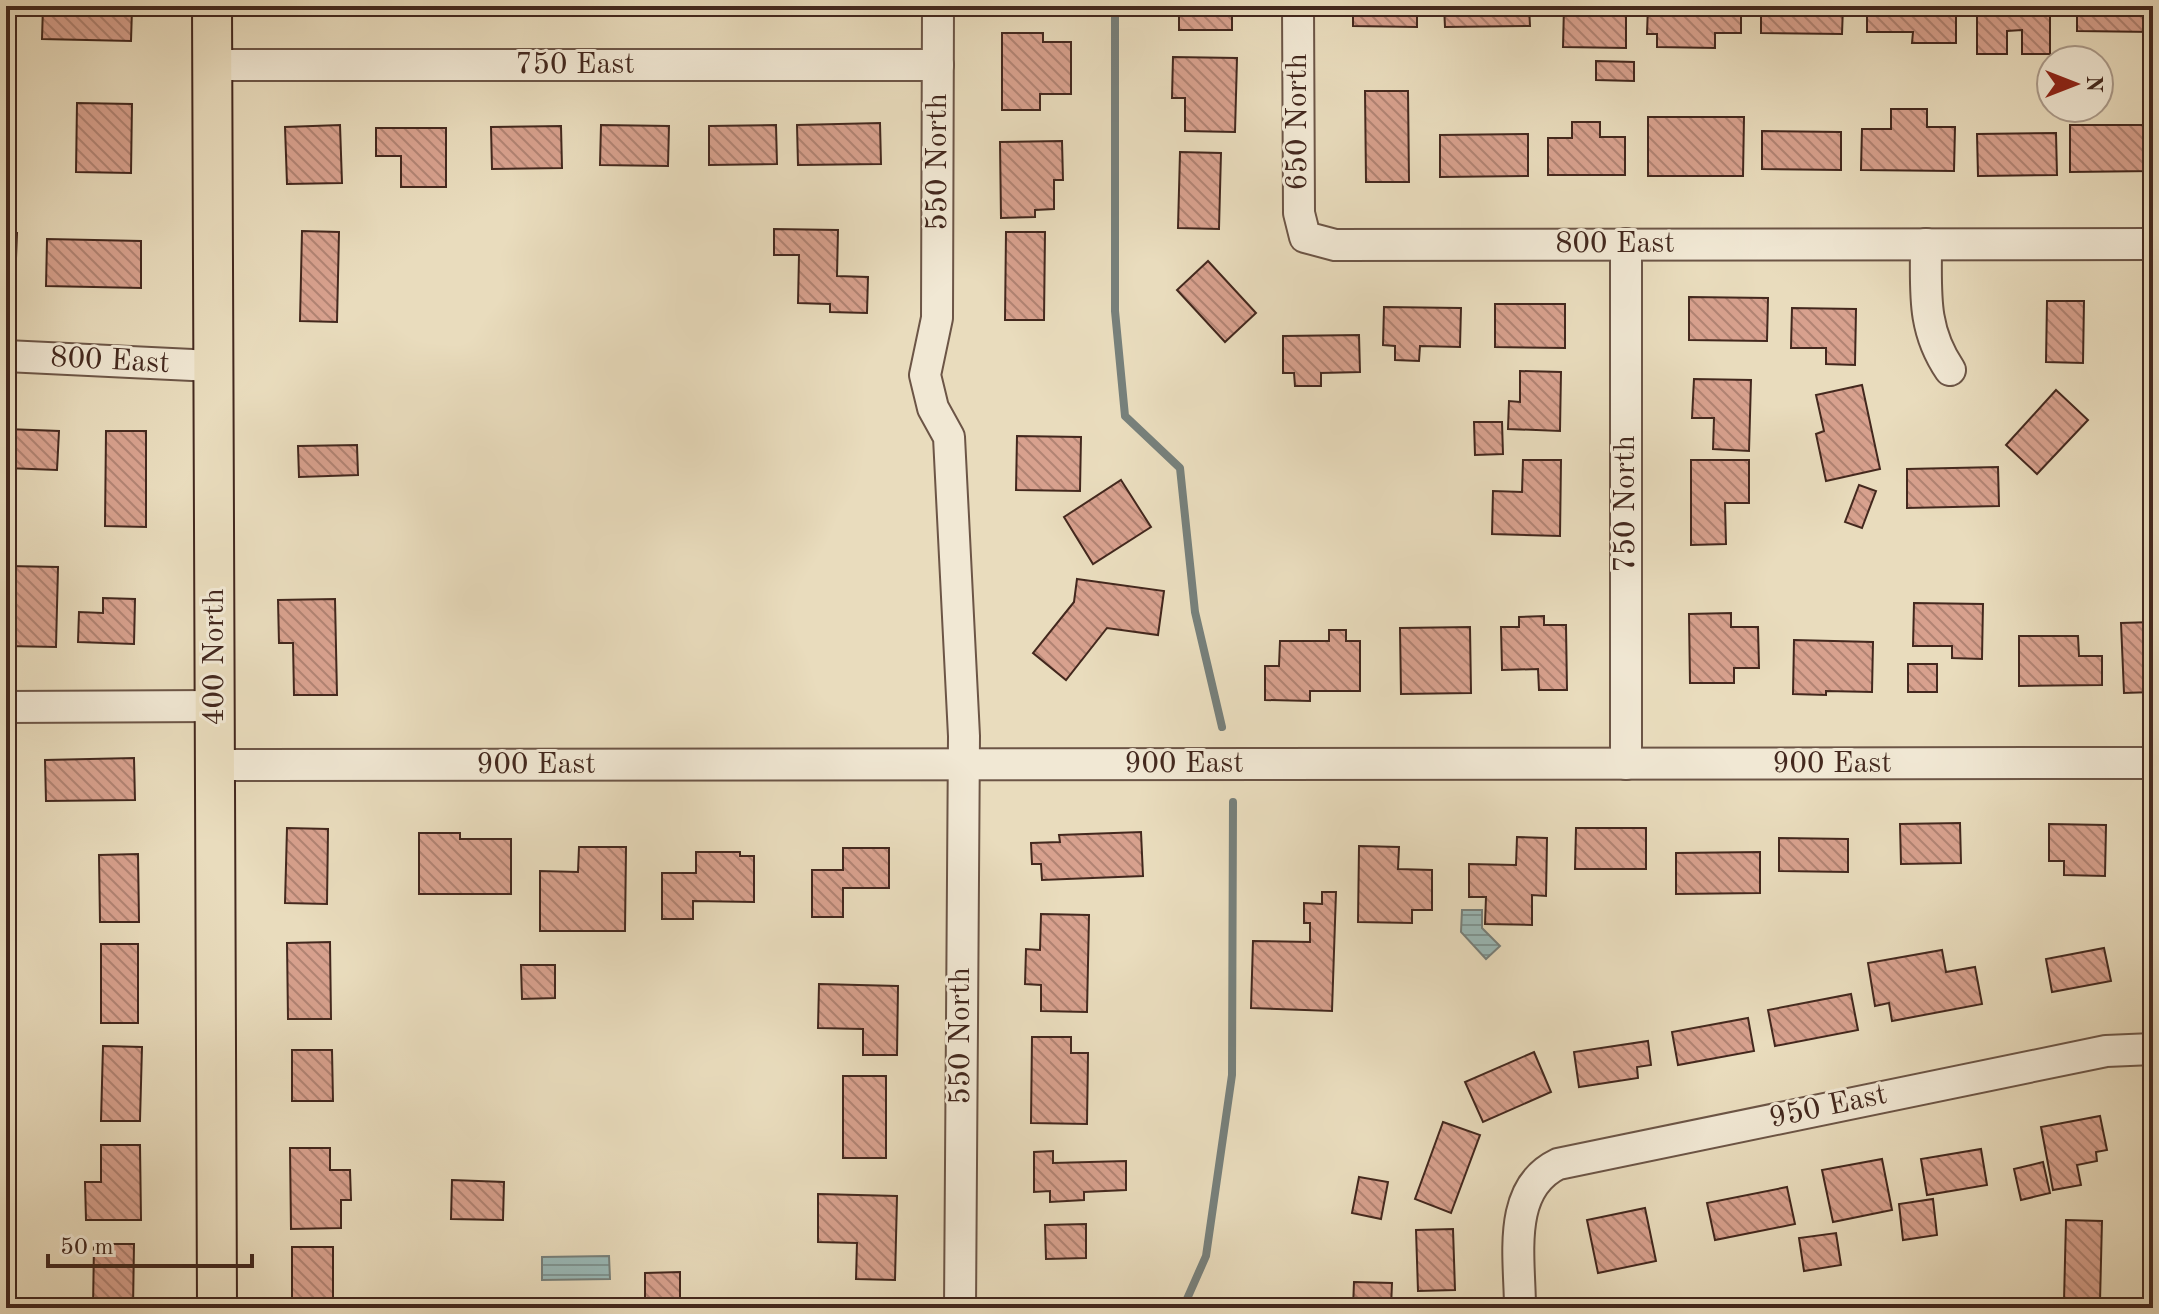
<svg xmlns="http://www.w3.org/2000/svg" width="2159" height="1314" viewBox="0 0 2159 1314" font-family="'Old Standard TT',serif">
	<style>
		.water { fill: url(#water-rules); stroke: #77807b; stroke-width: 2 }
		.lines { fill: none; stroke-linecap: round; stroke-linejoin: round }
		.stream { stroke: #77807b; stroke-width: 8 }
		.building { fill: url(#building-back-hatch); stroke: #43281e; stroke-width: 2 }
		.minor-casing { stroke: #6c5546; stroke-width: 34 }
		.major-casing { stroke: #43281e; stroke-width: 42 }
		.minor { stroke: #f1e8d4; stroke-width: 30 }
		.major { stroke: #e9dcbd; stroke-width: 38 }
		.labels { text-anchor: middle; dominant-baseline: central; stroke-width: 6; stroke-linejoin: round; paint-order: stroke }
		.street-label { font-size: 30px; fill: #43281e; stroke: #f1e8d4 }
	</style>
	<defs>
		<pattern id="water-rules" width="6" height="5" patternUnits="userSpaceOnUse" patternTransform="scale(2)"><rect width="6" height="5" fill="#9abab9"/><path d="M0 2.5h6" fill="none" stroke="#7f9796"/></pattern>
		<pattern id="building-back-hatch" width="6" height="6" patternUnits="userSpaceOnUse" patternTransform="scale(2)"><rect width="6" height="6" fill="#d8a18e"/><path d="M-1 5l2 2M0 0l6 6M5-1l2 2" fill="none" stroke="#b18373"/></pattern>
	</defs>
	<rect width="100%" height="100%" fill="#e9dcbd"/>
	<filter id="stains"><feTurbulence type="fractalNoise" baseFrequency=".0025" numOctaves="4"/><feColorMatrix values="0 0 0 0 .2 0 0 0 0 .09 0 0 0 0 .02 0 0 0 .5 -.17"/></filter>
	<radialGradient id="worn" r=".72"><stop offset=".6" stop-color="#630" stop-opacity="0"/><stop offset="1" stop-color="#630" stop-opacity=".3"/></radialGradient>
	<g class="water">
		<polygon points="1462,910 1482,910 1482,928 1500,946 1486,959 1461,932"/>
		<polygon points="609,1256 610,1279 542,1280 542,1257"/>
	</g>
	<g class="lines">
		<g class="stream">
			<polyline points="1115,6 1115,311 1125,416 1180,468 1195,612 1222,727"/>
			<polyline points="1183,1308 1206,1256 1232,1075 1233,802"/>
		</g>
	</g>
	<g class="building">
		<polygon points="43,6 132,9 131,41 42,39"/>
		<polygon points="1003,6 1048,6 1049,14 1004,15"/>
		<rect x="1179" y="6" width="53" height="24"/>
		<polygon points="1353,6 1417,6 1417,27 1353,26"/>
		<polygon points="1444,6 1529,6 1530,26 1445,27"/>
		<polygon points="1564,6 1626,6 1626,48 1563,47"/>
		<polygon points="1648,6 1741,6 1741,33 1715,33 1715,48 1657,47 1657,34 1647,34"/>
		<polygon points="1761,6 1843,6 1842,34 1761,33"/>
		<polygon points="1867,6 1956,6 1956,43 1912,43 1913,32 1867,32"/>
		<polygon points="1977,6 2050,6 2050,54 2022,54 2022,30 2007,31 2007,54 1977,54"/>
		<polygon points="2077,6 2153,6 2153,32 2077,31"/>
		<polygon points="1002,33 1043,33 1043,42 1071,42 1071,94 1040,94 1040,110 1002,110"/>
		<polygon points="1173,57 1237,58 1235,132 1185,131 1185,98 1172,98"/>
		<polygon points="1596,61 1634,62 1634,81 1596,80"/>
		<polygon points="1365,91 1408,91 1409,182 1366,182"/>
		<polygon points="77,103 132,104 131,173 76,172"/>
		<polygon points="1891,109 1927,109 1927,127 1955,127 1954,171 1861,170 1862,129 1891,129"/>
		<polygon points="1648,117 1744,117 1743,176 1648,176"/>
		<polygon points="1572,122 1600,122 1600,137 1625,137 1625,175 1548,175 1548,138 1572,138"/>
		<polygon points="880,123 881,164 798,165 797,125"/>
		<polygon points="340,125 342,183 287,184 285,127"/>
		<polygon points="601,125 669,126 668,166 600,165"/>
		<polygon points="776,125 777,164 709,165 709,126"/>
		<polygon points="2070,125 2153,125 2153,171 2070,172"/>
		<polygon points="561,126 562,168 492,169 491,127"/>
		<polygon points="376,128 446,128 446,187 401,187 401,156 376,156"/>
		<polygon points="1762,131 1841,132 1841,170 1762,169"/>
		<polygon points="2056,133 2057,175 1978,176 1977,134"/>
		<polygon points="1528,134 1528,176 1440,177 1440,135"/>
		<polygon points="1062,141 1063,180 1054,180 1054,209 1035,210 1035,217 1001,218 1000,142"/>
		<polygon points="1180,152 1221,153 1219,229 1178,228"/>
		<polygon points="774,229 838,230 837,276 868,277 867,313 830,312 830,304 798,303 799,255 774,255"/>
		<polygon points="302,231 339,232 337,322 300,321"/>
		<polygon points="1006,232 1045,232 1044,320 1005,320"/>
		<polygon points="6,233 17,233 15,283 6,283"/>
		<polygon points="47,239 141,241 141,288 46,286"/>
		<polygon points="1208,261 1256,313 1225,342 1177,290"/>
		<polygon points="1689,297 1768,298 1767,341 1689,340"/>
		<polygon points="2047,301 2084,301 2083,363 2046,362"/>
		<polygon points="1495,304 1565,304 1565,348 1495,347"/>
		<polygon points="1384,307 1461,308 1460,347 1420,346 1419,361 1395,360 1395,346 1383,345"/>
		<polygon points="1792,308 1856,309 1855,365 1826,364 1826,348 1791,348"/>
		<polygon points="1359,335 1360,372 1321,373 1321,386 1295,386 1294,373 1283,373 1283,336"/>
		<polygon points="1520,371 1561,372 1560,431 1508,429 1509,401 1520,402"/>
		<polygon points="1694,379 1751,380 1749,451 1713,449 1714,418 1692,418"/>
		<polygon points="1862,385 1880,469 1826,481 1816,434 1824,431 1816,395"/>
		<polygon points="2056,390 2088,420 2037,474 2006,445"/>
		<polygon points="1474,422 1502,422 1503,454 1475,455"/>
		<polygon points="6,429 59,431 57,470 6,468"/>
		<polygon points="106,431 146,431 146,527 105,526"/>
		<polygon points="1017,436 1081,437 1080,491 1016,490"/>
		<polygon points="357,445 358,475 299,477 298,446"/>
		<polygon points="1523,460 1561,460 1560,536 1492,534 1493,491 1522,492"/>
		<polygon points="1691,460 1749,460 1749,503 1725,503 1726,544 1691,545"/>
		<polygon points="1998,467 1999,506 1907,508 1907,469"/>
		<polygon points="1121,480 1151,527 1093,564 1064,517"/>
		<polygon points="1859,485 1876,491 1862,528 1845,522"/>
		<polygon points="9,566 58,567 56,647 6,646"/>
		<polygon points="1077,579 1164,591 1158,635 1107,628 1066,680 1033,653 1074,602"/>
		<polygon points="103,598 135,599 134,644 78,642 79,612 103,613"/>
		<polygon points="335,599 337,695 294,695 293,643 279,643 278,600"/>
		<polygon points="1914,603 1983,604 1982,659 1952,658 1952,646 1913,646"/>
		<polygon points="1731,613 1731,627 1758,627 1759,668 1734,668 1734,683 1690,683 1689,614"/>
		<polygon points="1544,616 1544,625 1566,625 1567,690 1539,690 1538,669 1502,670 1501,627 1519,627 1519,617"/>
		<polygon points="2153,622 2153,692 2124,693 2121,623"/>
		<polygon points="1470,627 1471,693 1401,694 1400,628"/>
		<polygon points="1329,630 1346,630 1346,641 1360,641 1360,691 1310,691 1310,701 1265,700 1265,666 1279,666 1280,641 1329,641"/>
		<polygon points="2019,636 2078,636 2079,656 2102,656 2102,685 2019,686"/>
		<polygon points="1794,640 1873,642 1872,692 1826,691 1826,695 1793,694"/>
		<rect x="1908" y="664" width="29" height="28"/>
		<polygon points="134,758 135,800 46,801 45,760"/>
		<polygon points="1960,823 1961,863 1901,864 1900,824"/>
		<polygon points="2049,824 2106,825 2105,876 2064,875 2064,861 2049,861"/>
		<polygon points="287,828 328,829 327,904 285,903"/>
		<polygon points="1576,828 1646,828 1646,869 1575,869"/>
		<polygon points="1141,832 1143,876 1042,880 1041,864 1032,864 1031,843 1060,842 1059,835"/>
		<polygon points="419,833 460,833 460,839 511,839 511,894 419,894"/>
		<polygon points="1517,837 1547,838 1546,896 1532,895 1532,925 1485,924 1486,897 1469,897 1469,864 1516,865"/>
		<polygon points="1779,838 1848,839 1848,872 1779,871"/>
		<polygon points="1359,846 1399,847 1398,869 1432,870 1432,910 1412,910 1412,923 1358,922"/>
		<polygon points="579,847 626,847 625,931 540,931 540,871 578,872"/>
		<polygon points="843,848 889,848 889,888 843,888 843,917 812,917 812,870 843,870"/>
		<polygon points="696,852 740,852 740,856 754,856 754,902 693,901 693,919 662,919 662,873 696,873"/>
		<polygon points="1760,852 1760,893 1676,894 1676,853"/>
		<polygon points="138,854 139,922 100,922 99,855"/>
		<polygon points="1322,892 1336,892 1332,1011 1251,1008 1253,941 1310,942 1310,923 1304,923 1304,903 1322,904"/>
		<polygon points="1041,914 1089,915 1087,1012 1041,1011 1041,985 1025,984 1026,949 1040,950"/>
		<polygon points="330,942 331,1019 288,1019 287,943"/>
		<rect x="101" y="944" width="37" height="79"/>
		<polygon points="2104,948 2111,981 2052,992 2046,959"/>
		<polygon points="1942,950 1946,972 1975,967 1982,1004 1892,1021 1889,1003 1875,1006 1868,963"/>
		<polygon points="521,965 555,965 555,998 522,999"/>
		<polygon points="819,984 898,986 897,1055 863,1055 863,1029 818,1028"/>
		<polygon points="1851,994 1858,1030 1775,1046 1768,1010"/>
		<polygon points="1748,1018 1754,1051 1678,1065 1672,1032"/>
		<polygon points="1032,1037 1071,1037 1071,1053 1088,1053 1087,1124 1031,1123"/>
		<polygon points="1648,1041 1651,1065 1637,1067 1638,1078 1579,1087 1574,1052"/>
		<polygon points="103,1046 142,1047 140,1121 101,1121"/>
		<polygon points="292,1050 332,1050 333,1101 292,1101"/>
		<polygon points="1534,1052 1551,1092 1483,1122 1465,1082"/>
		<rect x="843" y="1076" width="43" height="82"/>
		<polygon points="2100,1116 2107,1150 2096,1152 2097,1161 2077,1165 2081,1185 2053,1190 2041,1127"/>
		<polygon points="1443,1122 1480,1135 1451,1213 1415,1199"/>
		<polygon points="101,1145 140,1145 141,1220 86,1220 85,1182 101,1182"/>
		<polygon points="290,1148 330,1148 330,1170 350,1170 351,1200 341,1200 341,1228 291,1229"/>
		<polygon points="1981,1149 1987,1185 1927,1195 1921,1159"/>
		<polygon points="1053,1151 1053,1163 1126,1161 1126,1190 1084,1192 1084,1200 1050,1202 1050,1191 1034,1192 1034,1152"/>
		<polygon points="1882,1159 1892,1210 1833,1222 1822,1170"/>
		<polygon points="2043,1162 2050,1193 2021,1200 2014,1169"/>
		<polygon points="1359,1177 1388,1182 1381,1219 1352,1213"/>
		<polygon points="452,1180 504,1182 503,1220 451,1219"/>
		<polygon points="1787,1187 1795,1224 1715,1240 1707,1203"/>
		<polygon points="818,1194 897,1196 895,1280 856,1279 857,1243 818,1242"/>
		<polygon points="1933,1199 1937,1235 1903,1240 1899,1204"/>
		<polygon points="1645,1208 1656,1261 1598,1273 1587,1220"/>
		<polygon points="2066,1220 2102,1221 2100,1302 2064,1301"/>
		<polygon points="1086,1224 1086,1258 1046,1259 1045,1225"/>
		<polygon points="1453,1229 1455,1290 1418,1291 1416,1230"/>
		<polygon points="1836,1233 1841,1265 1804,1271 1799,1238"/>
		<polygon points="94,1244 134,1244 133,1308 93,1308"/>
		<rect x="292" y="1247" width="41" height="61"/>
		<polygon points="680,1272 680,1298 645,1299 645,1273"/>
		<polygon points="1354,1282 1392,1283 1391,1308 1353,1308"/>
		<rect x="6" y="1298" width="21" height="10"/>
		<rect x="1031" y="1304" width="43" height="4"/>
	</g>
	<g class="lines">
		<defs>
			<g id="minor">
				<polyline points="938,6 937,318 925,375 933,408 949,437 964,736 960,1308"/>
				<polyline points="1298,6 1299,213 1305,237 1335,245 2153,244"/>
				<polyline points="212,65 938,65"/>
				<polyline points="1626,244 1626,764"/>
				<path d="M 1926,244 C 1926,292 1922,329 1950,370"/>
				<polyline points="6,356 213,366"/>
				<polyline points="6,707 215,706"/>
				<polyline points="215,765 2153,763"/>
				<path d="M 1520,1308 C 1520,1259 1506,1189 1558,1164 L 2106,1051 L 2153,1049"/>
			</g>
			<polyline id="major" points="212,6 217,1308"/>
		</defs>
		<use href="#minor" class="minor-casing"/>
		<use href="#major" class="major-casing"/>
		<use href="#minor" class="minor"/>
		<use href="#major" class="major"/>
	</g>
	<g class="labels">
		<g class="street-label">
			<text x="575" y="65">750 East</text>
			<text transform="translate(1298 122) rotate(-90)">650 North</text>
			<text transform="translate(938 162) rotate(-90)">550 North</text>
			<text x="1615" y="244">800 East</text>
			<text transform="translate(110 361) rotate(3)">800 East</text>
			<text transform="translate(1626 504) rotate(-90)">750 North</text>
			<text transform="translate(215 657) rotate(-90)">400 North</text>
			<text x="1184" y="764">900 East</text>
			<text x="1832" y="764">900 East</text>
			<text x="536" y="765">900 East</text>
			<text transform="translate(961 1036) rotate(-90)">550 North</text>
			<text transform="translate(1828 1107) rotate(-12)">950 East</text>
		</g>
	</g>
	<rect width="2159" height="1314" fill="none" stroke="#e9dcbd" stroke-width="32"/>
	<rect x="8" y="8" width="2143" height="1298" fill="none" stroke="#43281e" stroke-width="4"/>
	<rect x="16" y="16" width="2127" height="1282" fill="none" stroke="#43281e" stroke-width="2"/>
	<g transform="translate(2075 84) rotate(90)"><circle r="38" fill="#f1e8d4" stroke="#ab9b8b" stroke-width="2"/>
	<path d="M0-6L14 30L0 20L-14 30Z" fill="#8f2418"/>
	<text y="-12" font-size="22" font-weight="bold" text-anchor="middle" fill="#43281e">N</text>
	</g>
	<path d="M48 1254v12h204v-12" fill="none" stroke="#43281e" stroke-width="4"/>
	<text x="60" y="1254" font-size="24" fill="#43281e" stroke="#f1e8d4" stroke-width="6" paint-order="stroke">50 m</text>
	<rect width="100%" height="100%" filter="url(#stains)"/>
	<rect width="100%" height="100%" fill="url(#worn)"/>
</svg>
